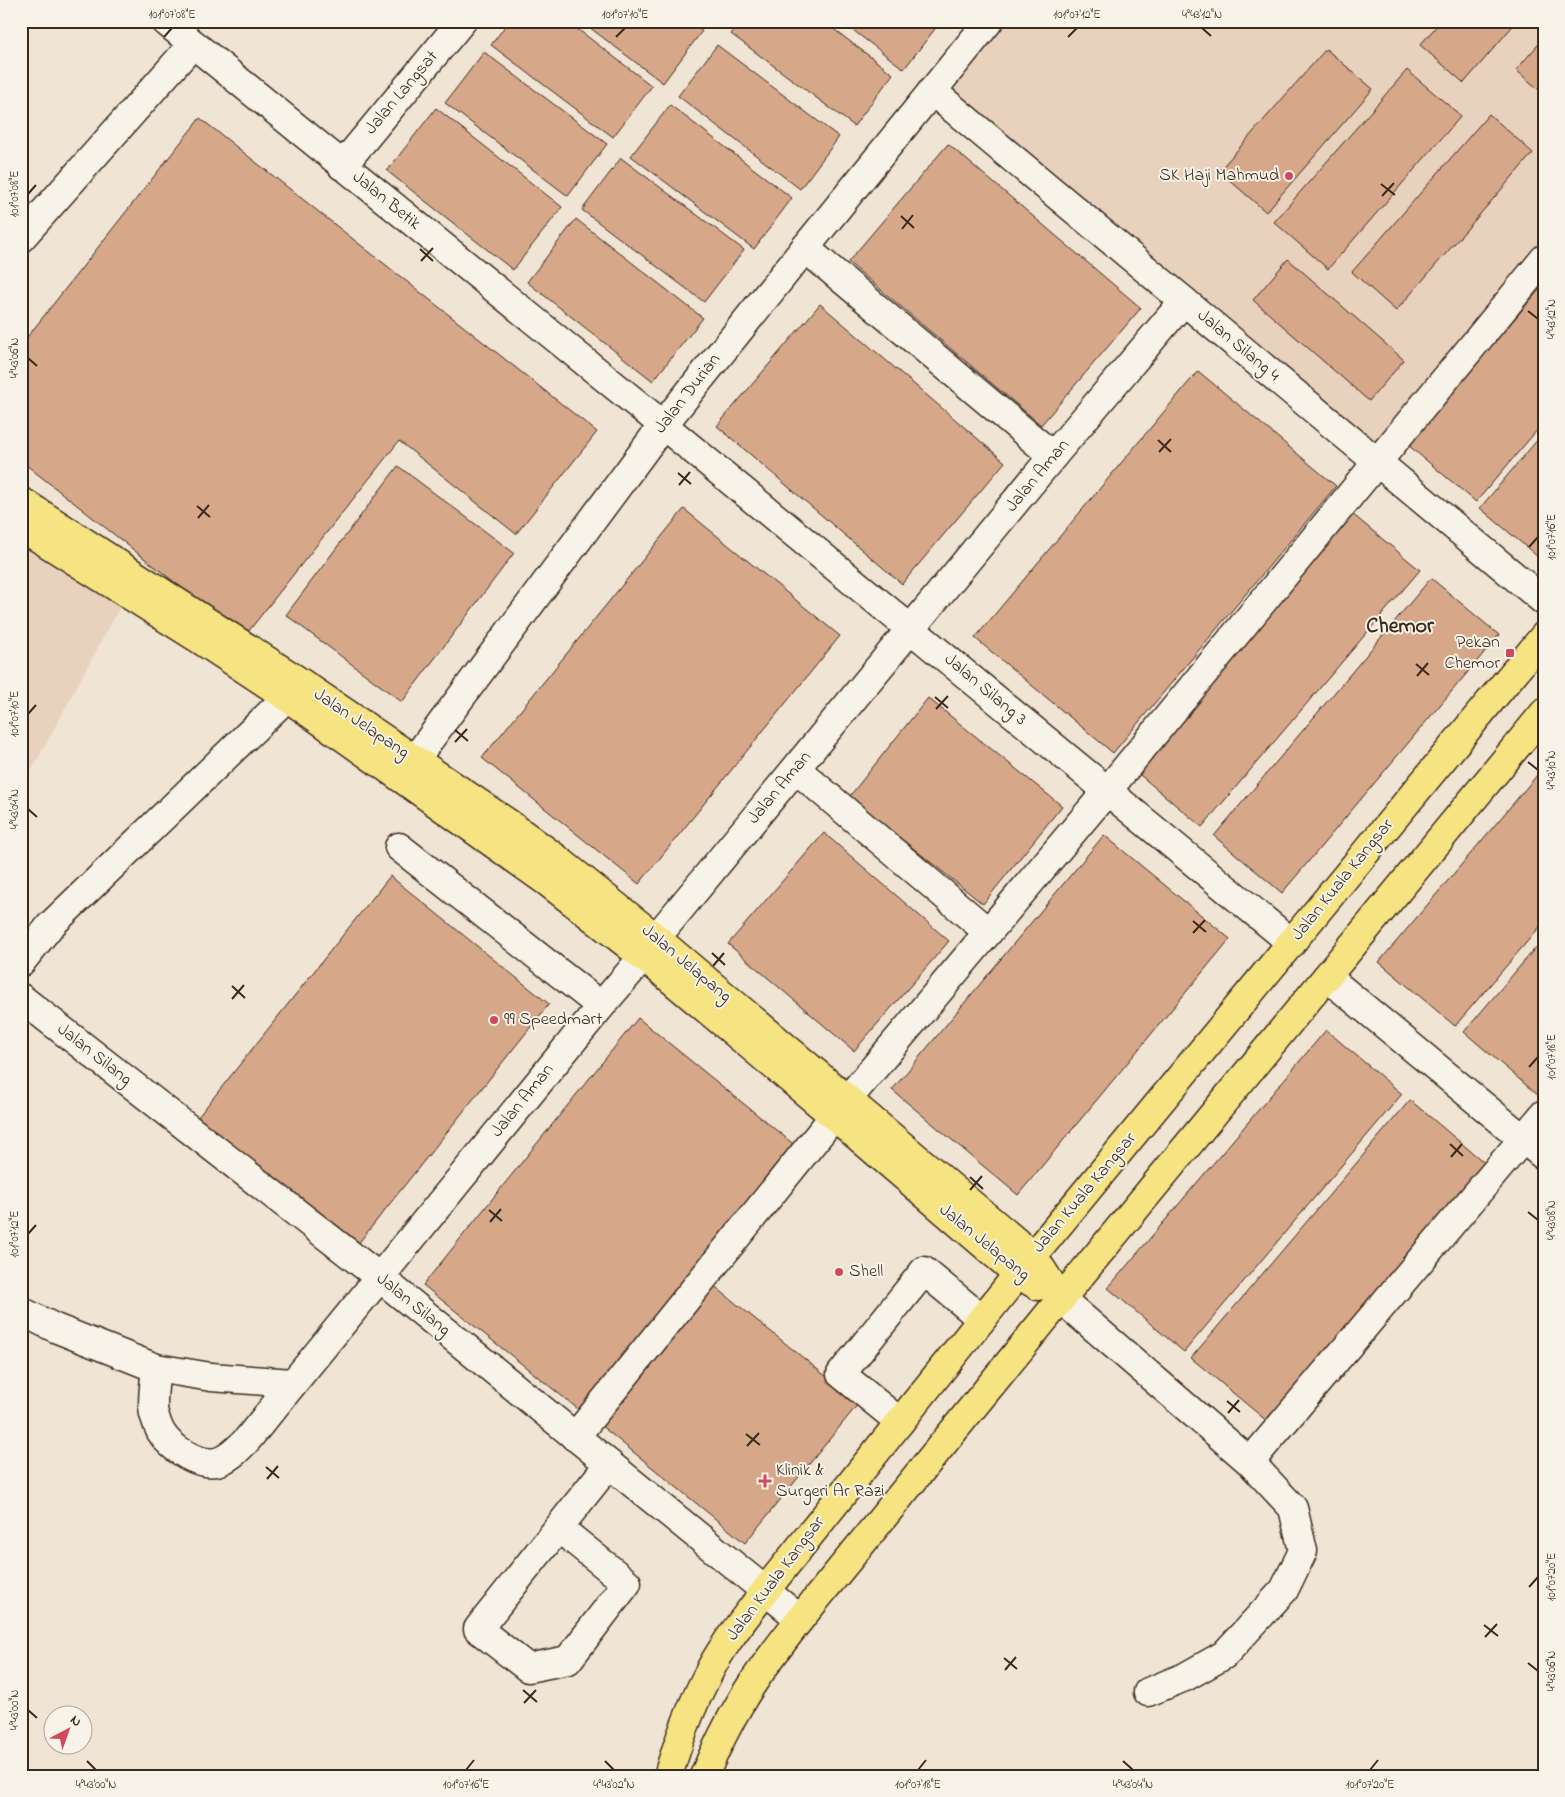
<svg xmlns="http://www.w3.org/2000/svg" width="1565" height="1797" viewBox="0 0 1565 1797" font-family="'Indie Flower',sans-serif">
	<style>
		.built { fill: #e8d2be }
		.building { fill: #d6a789; stroke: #3b2a1e }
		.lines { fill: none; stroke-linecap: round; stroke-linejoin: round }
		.minor-casing { stroke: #3b2a1e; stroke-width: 31 }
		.major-casing { stroke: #3b2a1e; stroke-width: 31 }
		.highway-casing { stroke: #3b2a1e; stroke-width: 31 }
		.minor { stroke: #f7f3e8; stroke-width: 28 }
		.major { stroke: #f6e381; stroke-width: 28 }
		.highway { stroke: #f6e381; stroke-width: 28 }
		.ticks { fill: none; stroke: #3b2a1e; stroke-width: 2 }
		.poi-dot { fill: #d1495b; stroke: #f7f3e8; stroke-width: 2 }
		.labels { text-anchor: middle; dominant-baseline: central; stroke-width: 4; stroke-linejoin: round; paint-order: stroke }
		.street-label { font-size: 18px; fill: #3b2a1e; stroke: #f7f3e8 }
		.poi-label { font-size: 18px; fill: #3b2a1e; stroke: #f7f3e8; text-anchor: start }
		.district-label { font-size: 22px; font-weight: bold; fill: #3b2a1e; stroke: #f7f3e8 }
		.neatline { fill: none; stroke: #3b2a1e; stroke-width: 2 }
		.ticks-label { font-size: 12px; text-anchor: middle; fill: #3b2a1e }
	</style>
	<rect width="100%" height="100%" fill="#f0e4d5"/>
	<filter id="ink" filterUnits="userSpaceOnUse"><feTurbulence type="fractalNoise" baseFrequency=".02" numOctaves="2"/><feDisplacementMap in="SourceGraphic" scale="10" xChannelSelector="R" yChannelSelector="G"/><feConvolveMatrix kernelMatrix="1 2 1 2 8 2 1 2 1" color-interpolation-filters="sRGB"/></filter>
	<g filter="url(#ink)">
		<g class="built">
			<polygon points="989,21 1544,21 1544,261 1377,462 932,91"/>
			<polygon points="21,540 121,605 21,790"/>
		</g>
		<g class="building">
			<polygon points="509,21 567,21 652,86 613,137 491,45"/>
			<polygon points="581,21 689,21 702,31 663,83"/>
			<polygon points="741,21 823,21 893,74 854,126 731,34"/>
			<polygon points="841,21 941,21 904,69"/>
			<polygon points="1441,21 1517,21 1464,83 1420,45"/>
			<polygon points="1544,38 1544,94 1516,70"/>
			<polygon points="717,45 839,137 800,189 678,96"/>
			<polygon points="1326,49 1373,89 1266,212 1219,171"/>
			<polygon points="484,52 607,144 568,196 445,103"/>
			<polygon points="1407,70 1461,116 1328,269 1274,222"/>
			<polygon points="670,105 792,198 754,249 631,156"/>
			<polygon points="436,108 562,207 513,270 387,171"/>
			<polygon points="1489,114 1533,153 1396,311 1352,272"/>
			<polygon points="200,118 597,432 516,534 399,441 244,637 21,461 21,345"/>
			<polygon points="948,144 1141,308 1041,425 848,262"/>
			<polygon points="621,158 744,250 704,302 582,210"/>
			<polygon points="576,219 703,318 653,381 527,282"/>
			<polygon points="1288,259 1404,360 1369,401 1253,300"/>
			<polygon points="1544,284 1544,422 1476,502 1408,445"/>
			<polygon points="820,304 1005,462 902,584 717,426"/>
			<polygon points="1198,371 1336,486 1113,753 975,638"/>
			<polygon points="1544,432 1544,562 1480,508"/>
			<polygon points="398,466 514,553 402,702 286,615"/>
			<polygon points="684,509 840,636 639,884 482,758"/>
			<polygon points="1351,513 1420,570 1202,827 1134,770"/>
			<polygon points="1431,578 1499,635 1282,893 1214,836"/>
			<polygon points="928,698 1062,806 983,904 849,797"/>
			<polygon points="1544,767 1544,922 1455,1026 1379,962"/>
			<polygon points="824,833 949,941 854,1051 728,944"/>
			<polygon points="1104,835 1230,939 1018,1195 892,1090"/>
			<polygon points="390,876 549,1004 357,1245 198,1117"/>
			<polygon points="1544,938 1544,1092 1540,1097 1464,1032"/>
			<polygon points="638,1018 797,1147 583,1413 423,1285"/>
			<polygon points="1326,1030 1402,1094 1184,1352 1108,1288"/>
			<polygon points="1410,1100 1486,1164 1268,1422 1191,1358"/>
			<polygon points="707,1280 859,1403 745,1543 594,1420"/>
		</g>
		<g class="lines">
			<defs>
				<g id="minor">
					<polyline points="165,21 663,425 1292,943"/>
					<polyline points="932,91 1544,601"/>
					<polyline points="342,166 462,21"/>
					<polyline points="21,238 193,44"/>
					<polyline points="805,248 1053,456"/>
					<polyline points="796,769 988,932"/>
					<polyline points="401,778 663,425 805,248 989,21"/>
					<polyline points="399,847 601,1006"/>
					<polyline points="21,962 50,926 287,697"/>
					<polyline points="1327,977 1544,1156"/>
					<polyline points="21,998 379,1277 800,1619"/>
					<polyline points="1061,1299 1250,1462 1293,1508 1303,1551 1284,1590 1224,1655 1185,1677 1148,1692"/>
					<polyline points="21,1311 55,1328 156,1368"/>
					<path d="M 293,1383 L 211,1377 L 156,1368 C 155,1381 151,1402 154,1414 C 156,1420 158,1427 161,1432 C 170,1448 201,1468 220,1461 C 231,1457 239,1448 247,1440 L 601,1006 L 643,957 L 656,938 L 1053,456 L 1184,301"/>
					<polyline points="900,1422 841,1374 924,1271 982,1319"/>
					<polyline points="575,1437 847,1100 1107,791 1544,259"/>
					<polyline points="1250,1462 1544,1114"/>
					<polyline points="559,1528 627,1583 568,1660 528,1668 478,1629 609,1464"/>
				</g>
				<g id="major">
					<polyline points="21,501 300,682 508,823 556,858 656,938 1033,1256 1061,1299"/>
					<polyline points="21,527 199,639 287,697 546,881 655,966 834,1116 1018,1274 1038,1286"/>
				</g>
				<g id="highway">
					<path d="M 668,1776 C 678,1742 691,1707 707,1676 C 722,1645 745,1618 765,1591 L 1018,1274 L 1544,636"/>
					<path d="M 704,1776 C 715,1750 727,1725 742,1700 C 759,1671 780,1645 800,1619 L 1061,1299 L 1544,713"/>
				</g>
			</defs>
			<use href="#minor" class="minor-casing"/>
			<use href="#major" class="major-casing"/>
			<use href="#highway" class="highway-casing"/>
			<use href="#minor" class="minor"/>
			<use href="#major" class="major"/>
			<use href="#highway" class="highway"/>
		</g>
	</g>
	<path class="ticks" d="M 1202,28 L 1211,36M 164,37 L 172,28M 616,37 L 625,28M 1068,37 L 1077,28M 1381,184 L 1395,195M 28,194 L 36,185M 1382,196 L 1394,183M 901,216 L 914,228M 902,229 L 913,215M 420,249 L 433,261M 421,261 L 433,248M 1528,311 L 1538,319M 28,358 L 37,366M 1158,440 L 1171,452M 1159,452 L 1171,439M 678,473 L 691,484M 679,485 L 690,472M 197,506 L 210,517M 198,518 L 209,505M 1529,547 L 1538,537M 1416,664 L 1429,675M 1417,676 L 1428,663M 935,697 L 948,708M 936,709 L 948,696M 28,714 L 36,705M 455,730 L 468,741M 455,742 L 467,729M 1528,762 L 1538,770M 28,809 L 37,817M 1193,921 L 1206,932M 1193,933 L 1205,920M 712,953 L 725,965M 713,966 L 724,953M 232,986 L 245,998M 232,999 L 244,985M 1529,1067 L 1538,1057M 1450,1144 L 1463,1156M 1451,1157 L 1462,1144M 970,1177 L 983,1189M 970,1190 L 982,1176M 489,1210 L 502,1221M 1528,1212 L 1538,1220M 490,1222 L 501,1209M 28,1234 L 36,1225M 1227,1401 L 1240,1412M 1228,1413 L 1239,1400M 746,1434 L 760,1445M 747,1446 L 759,1433M 266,1467 L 279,1478M 267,1479 L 278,1466M 1529,1587 L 1538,1577M 1484,1625 L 1498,1636M 1485,1637 L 1497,1624M 1004,1658 L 1017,1669M 1528,1663 L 1538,1671M 1005,1670 L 1016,1657M 523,1690 L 537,1702M 524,1703 L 536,1690M 28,1710 L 37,1718M 87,1761 L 96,1770M 605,1761 L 614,1770M 1123,1761 L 1133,1770M 466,1770 L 474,1760M 918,1770 L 926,1760M 1370,1770 L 1378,1760"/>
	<g class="poi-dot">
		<circle cx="1289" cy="176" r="5"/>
		<rect x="1505" y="648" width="10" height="10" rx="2.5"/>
		<circle cx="494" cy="1020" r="5"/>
		<circle cx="839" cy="1272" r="5"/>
		<path d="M762.5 1473.5h5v5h5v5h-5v5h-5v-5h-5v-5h5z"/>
	</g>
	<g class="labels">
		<g class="street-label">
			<text transform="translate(402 93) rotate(-50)">Jalan Langsat</text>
			<text transform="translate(386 201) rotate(39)">Jalan Betik</text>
			<text transform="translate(1238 346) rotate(40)">Jalan Silang 4</text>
			<text transform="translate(688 394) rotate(-52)">Jalan Durian</text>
			<text transform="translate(1038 476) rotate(-50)">Jalan Aman</text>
			<text transform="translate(985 690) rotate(40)">Jalan Silang 3</text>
			<text transform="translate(361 724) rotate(34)">Jalan Jelapang</text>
			<text transform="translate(780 788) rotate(-50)">Jalan Aman</text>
			<text transform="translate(1343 880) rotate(-51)">Jalan Kuala Kangsar</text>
			<text transform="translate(686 964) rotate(40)">Jalan Jelapang</text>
			<text transform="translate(94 1055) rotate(38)">Jalan Silang</text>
			<text transform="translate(523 1101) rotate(-51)">Jalan Aman</text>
			<text transform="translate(1085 1193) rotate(-50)">Jalan Kuala Kangsar</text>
			<text transform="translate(984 1243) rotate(39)">Jalan Jelapang</text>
			<text transform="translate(413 1305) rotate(39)">Jalan Silang</text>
			<text transform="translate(776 1579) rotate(-53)">Jalan Kuala Kangsar</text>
		</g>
		<g class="poi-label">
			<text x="1279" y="176" text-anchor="end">SK Haji Mahmud</text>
			<text x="1500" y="643" text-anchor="end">Pekan<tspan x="1500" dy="21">Chemor</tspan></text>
			<text x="504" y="1020">99 Speedmart</text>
			<text x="849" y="1272">Shell</text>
			<text x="776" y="1471">Klinik &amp;<tspan x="776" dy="21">Surgeri Ar Razi</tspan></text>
		</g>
		<g class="district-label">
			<text x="1400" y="627">Chemor</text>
		</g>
	</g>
	<rect width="1565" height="1797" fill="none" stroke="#f7f3e8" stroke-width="55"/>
	<g transform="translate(68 1730) rotate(41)"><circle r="24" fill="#f7f3e8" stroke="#aca397"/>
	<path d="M0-4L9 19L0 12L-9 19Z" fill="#d1495b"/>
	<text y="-8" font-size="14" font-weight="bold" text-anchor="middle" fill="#3b2a1e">N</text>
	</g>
	<rect x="28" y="28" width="1510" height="1742" class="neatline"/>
	<g class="ticks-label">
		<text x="172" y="18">101°07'08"E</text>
		<text x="625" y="18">101°07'10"E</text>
		<text x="1077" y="18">101°07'12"E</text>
		<text x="1202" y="18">4°43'12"N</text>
		<text transform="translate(14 194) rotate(-90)" y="4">101°07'08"E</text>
		<text transform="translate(1551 319) rotate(-90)" y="4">4°43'12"N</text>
		<text transform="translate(14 358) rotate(-90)" y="4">4°43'06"N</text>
		<text transform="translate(1551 537) rotate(-90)" y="4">101°07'16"E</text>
		<text transform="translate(14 714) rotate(-90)" y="4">101°07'10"E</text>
		<text transform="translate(1551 770) rotate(-90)" y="4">4°43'10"N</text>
		<text transform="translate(14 809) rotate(-90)" y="4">4°43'04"N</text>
		<text transform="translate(1551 1057) rotate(-90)" y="4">101°07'18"E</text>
		<text transform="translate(1551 1220) rotate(-90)" y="4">4°43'08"N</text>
		<text transform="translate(14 1234) rotate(-90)" y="4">101°07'12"E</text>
		<text transform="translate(1551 1577) rotate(-90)" y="4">101°07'20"E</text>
		<text transform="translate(1551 1671) rotate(-90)" y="4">4°43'06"N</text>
		<text transform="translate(14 1710) rotate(-90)" y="4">4°43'00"N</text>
		<text x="96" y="1788">4°43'00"N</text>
		<text x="466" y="1788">101°07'16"E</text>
		<text x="614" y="1788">4°43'02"N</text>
		<text x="918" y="1788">101°07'18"E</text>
		<text x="1133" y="1788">4°43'04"N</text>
		<text x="1370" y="1788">101°07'20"E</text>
	</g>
</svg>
